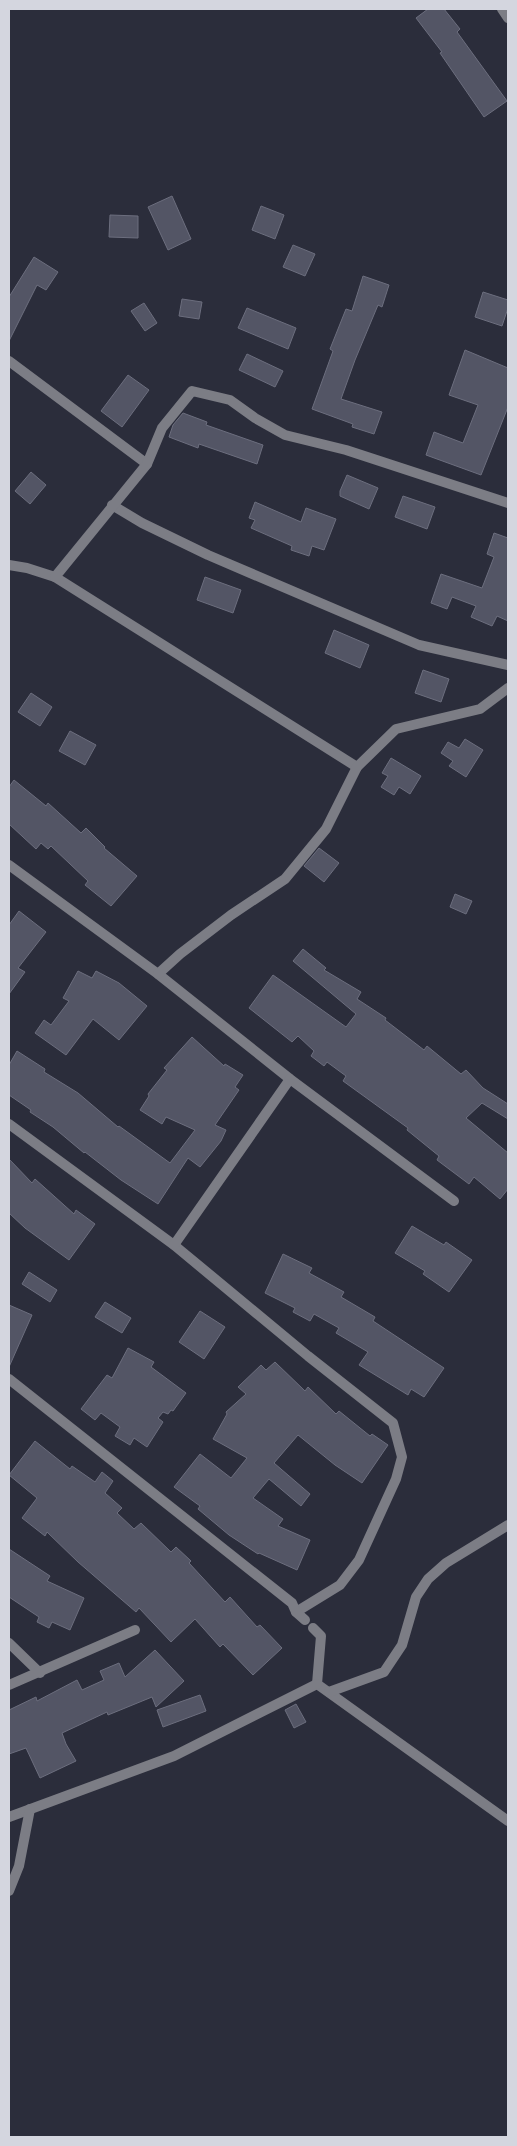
<svg xmlns="http://www.w3.org/2000/svg" width="517" height="2146" viewBox="0 0 517 2146" font-family="Helvetica,sans-serif">
	<style>
		.building { fill: #535565; stroke: #6c6e7e }
		.lines { fill: none; stroke-linecap: round; stroke-linejoin: round }
		.street { stroke: #7c7d85; stroke-width: 10 }
	</style>
	<rect width="100%" height="100%" fill="#2b2d3b"/>
	<g class="building">
		<polygon points="428,9 444,9 460,29 457,32 507,101 484,117 440,53 442,52 416,18"/>
		<polygon points="172,196 191,239 168,250 148,207"/>
		<polygon points="261,206 284,215 275,239 252,230"/>
		<polygon points="110,215 138,216 138,238 109,237"/>
		<polygon points="293,245 315,254 305,276 283,267"/>
		<polygon points="34,257 58,272 46,290 37,285 9,341 9,297"/>
		<polygon points="363,276 389,285 382,307 378,305 355,360 341,399 382,412 374,434 352,427 353,424 312,409 333,351 330,349 346,309 352,311"/>
		<polygon points="483,292 508,300 508,308 502,326 475,317"/>
		<polygon points="182,299 202,302 199,319 179,316"/>
		<polygon points="144,303 157,323 145,331 131,311"/>
		<polygon points="247,308 296,328 288,349 238,328"/>
		<polygon points="465,350 508,368 508,407 481,475 426,455 434,432 463,443 478,405 449,395"/>
		<polygon points="247,354 283,371 275,387 239,370"/>
		<polygon points="128,375 149,390 122,427 101,411"/>
		<polygon points="183,413 207,422 206,425 263,445 257,464 199,444 198,448 169,437 173,425"/>
		<polygon points="31,472 46,485 30,504 15,491"/>
		<polygon points="347,475 378,488 369,509 340,496 340,491"/>
		<polygon points="403,496 435,507 427,529 395,517"/>
		<polygon points="255,502 301,522 306,508 336,519 324,550 312,546 309,556 291,550 292,546 251,528 255,520 249,518"/>
		<polygon points="494,533 508,538 508,621 497,616 492,626 471,617 476,606 452,597 447,609 431,603 441,574 482,588 494,557 487,554"/>
		<polygon points="205,577 241,590 233,613 197,600"/>
		<polygon points="334,630 369,645 360,668 325,653"/>
		<polygon points="423,670 449,679 441,702 415,693"/>
		<polygon points="31,693 52,707 40,726 18,712"/>
		<polygon points="70,731 96,745 85,765 59,751"/>
		<polygon points="465,739 483,750 466,777 449,766 453,761 441,753 448,742 459,748"/>
		<polygon points="391,758 421,776 410,794 399,787 394,795 381,787 388,776 382,773"/>
		<polygon points="14,780 46,806 48,803 81,833 86,828 105,847 104,848 137,876 111,906 85,885 88,881 51,846 48,849 41,843 36,849 9,824 9,787"/>
		<polygon points="319,848 339,863 324,882 304,866"/>
		<polygon points="455,894 472,901 466,914 450,907"/>
		<polygon points="19,911 46,932 18,968 25,972 9,994 9,925"/>
		<polygon points="303,949 326,968 324,970 361,992 357,999 386,1018 385,1020 424,1050 427,1046 461,1074 466,1070 483,1088 508,1104 508,1119 482,1103 466,1118 508,1153 508,1189 500,1199 474,1177 469,1184 437,1160 439,1156 407,1130 408,1128 343,1081 346,1076 327,1062 324,1066 311,1056 314,1051 298,1036 292,1042 249,1008 273,975 346,1027 356,1014 293,961"/>
		<polygon points="78,971 92,978 96,971 119,983 147,1006 119,1040 93,1019 66,1055 35,1033 44,1020 51,1025 69,1001 63,998"/>
		<polygon points="192,1037 224,1066 225,1064 243,1075 235,1087 239,1090 215,1125 226,1130 221,1141 200,1167 188,1158 158,1204 121,1180 85,1152 84,1153 53,1127 30,1112 31,1110 9,1095 9,1065 17,1051 45,1069 44,1072 78,1093 118,1127 119,1126 170,1163 195,1130 166,1117 162,1124 140,1110 149,1096 148,1094 167,1070 164,1068"/>
		<polygon points="9,1159 32,1183 35,1179 74,1214 76,1210 95,1224 69,1260 25,1228 9,1213"/>
		<polygon points="412,1226 444,1245 446,1242 472,1260 449,1292 423,1274 425,1271 395,1253"/>
		<polygon points="283,1254 312,1268 309,1273 344,1292 341,1297 375,1317 373,1321 444,1368 424,1397 411,1389 408,1395 359,1365 368,1352 336,1333 339,1328 314,1314 310,1321 293,1312 295,1308 265,1293"/>
		<polygon points="29,1272 57,1290 50,1302 22,1284"/>
		<polygon points="105,1302 131,1318 122,1333 95,1317"/>
		<polygon points="9,1305 32,1315 9,1367"/>
		<polygon points="200,1311 225,1327 204,1359 179,1342"/>
		<polygon points="128,1348 154,1362 151,1367 186,1393 173,1411 171,1410 168,1414 163,1412 158,1418 163,1422 147,1447 134,1438 130,1445 115,1436 120,1427 101,1413 95,1420 81,1409 107,1375 112,1378"/>
		<polygon points="275,1362 305,1391 308,1387 336,1414 339,1411 370,1436 372,1434 388,1445 362,1483 335,1465 298,1435 274,1463 310,1494 301,1506 269,1479 253,1498 283,1519 278,1526 310,1540 297,1570 259,1553 258,1554 229,1535 198,1509 200,1506 174,1487 200,1454 231,1478 247,1458 213,1439 227,1414 226,1412 246,1394 238,1387 261,1365 266,1370"/>
		<polygon points="35,1441 70,1469 72,1466 95,1482 102,1472 113,1481 105,1493 122,1508 117,1513 134,1529 141,1523 171,1552 176,1547 191,1561 189,1563 225,1602 230,1597 257,1627 260,1625 282,1648 253,1675 223,1644 220,1647 195,1619 171,1642 139,1608 136,1612 78,1562 47,1532 45,1536 22,1518 37,1498 9,1475"/>
		<polygon points="9,1549 50,1576 47,1581 84,1598 70,1630 52,1622 49,1628 37,1622 39,1617 9,1597"/>
		<polygon points="155,1650 184,1681 156,1707 152,1697 108,1715 107,1712 62,1733 66,1744 76,1761 40,1778 26,1748 9,1754 9,1710 36,1697 37,1701 77,1680 82,1690 104,1680 100,1671 119,1663 125,1677"/>
		<polygon points="200,1695 206,1711 163,1727 157,1710"/>
		<polygon points="296,1704 306,1722 294,1728 285,1710"/>
	</g>
	<g class="lines">
		<g class="street">
			<polyline points="502,9 508,18"/>
			<polyline points="9,361 147,464"/>
			<polyline points="112,505 142,523 208,555 419,645 508,665"/>
			<polyline points="9,565 27,568 55,577"/>
			<polyline points="357,767 55,577 147,464 162,428 192,391 230,400 255,418 285,435 346,450 508,503"/>
			<polyline points="9,865 158,974 290,1079 454,1201"/>
			<polyline points="158,974 180,954 231,915 285,879 326,829 357,767 396,729 480,709 508,688"/>
			<polyline points="9,1124 174,1245 308,1356 393,1423 402,1457 396,1479 359,1560 340,1585 296,1612"/>
			<polyline points="174,1245 290,1079"/>
			<polyline points="9,1379 292,1603 296,1612 305,1620"/>
			<polyline points="313,1628 321,1636 317,1684 508,1821"/>
			<polyline points="9,1643 40,1673"/>
			<polyline points="9,1685 135,1630"/>
			<polyline points="329,1692 384,1672 402,1645 416,1597 428,1579 446,1563 508,1525"/>
			<polyline points="9,1817 174,1756 317,1684"/>
			<polyline points="9,1891 19,1866 30,1809"/>
		</g>
	</g>
	<rect width="517" height="2146" fill="none" stroke="#d4d6df" stroke-width="20"/>
</svg>
